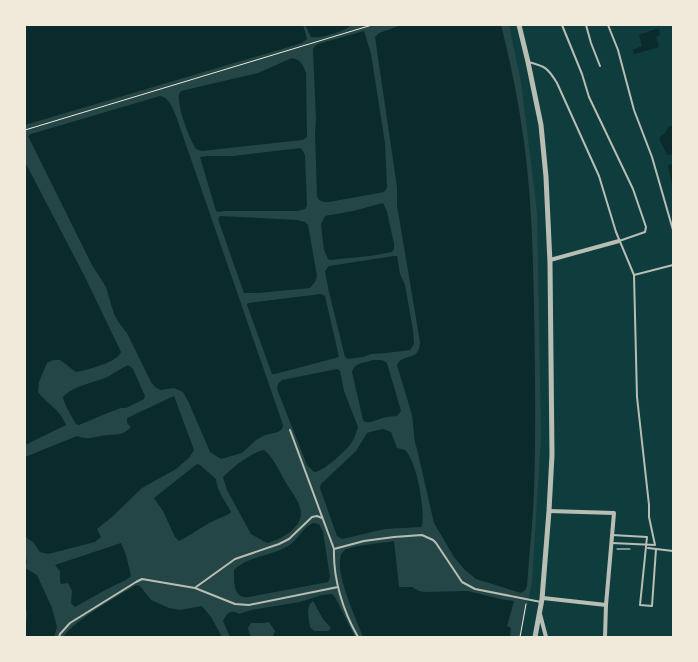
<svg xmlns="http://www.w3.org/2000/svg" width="698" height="662" viewBox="0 0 698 662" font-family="Arial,sans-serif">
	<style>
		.green { fill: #244646 }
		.water { fill: #0a2a2b; fill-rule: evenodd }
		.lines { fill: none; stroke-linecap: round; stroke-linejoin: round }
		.path { stroke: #f1e9da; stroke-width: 1 }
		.service { stroke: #b8beb3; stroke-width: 2 }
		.minor { stroke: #b8beb3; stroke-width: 4 }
		.tertiary { stroke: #b8beb3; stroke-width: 5 }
	</style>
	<rect width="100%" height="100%" fill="#0f3d3e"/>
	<polygon class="green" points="25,25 509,25 521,82 537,212 541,437 532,582 521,637 25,637"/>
	<g class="water">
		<polygon points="25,25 303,25 307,39 302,43 25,125"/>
		<path d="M 305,25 L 352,25 C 344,31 321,39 311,37 Z"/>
		<path d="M 402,25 L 501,25 C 513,72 522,119 527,167 C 532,213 533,260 534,306 C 535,367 536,429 534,490 C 533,522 529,554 527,586 L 525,590 L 521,593 L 476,579 L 464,569 L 454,557 L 434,523 L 417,449 L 415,443 L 412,415 L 397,365 C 403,352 419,363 420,342 L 397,205 L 397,187 L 375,37 L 379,33 Z"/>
		<polygon points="656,29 659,29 660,35 656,37 659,46 657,48 634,54 633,50 642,46 639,35"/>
		<path d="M 364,31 L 371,54 L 385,143 L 387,188 L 384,192 L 329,202 C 323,202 319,202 317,196 L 315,133 L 316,119 L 313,49 L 315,46 L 318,44 Z"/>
		<path d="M 292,58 C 301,60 303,65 306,73 L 307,137 L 303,140 L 202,151 L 196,149 C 189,138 177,106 179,94 L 181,91 L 258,73 Z"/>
		<path d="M 160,96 C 170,98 172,108 176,116 L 283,425 L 282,429 L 278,432 L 265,435 L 256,440 L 242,453 L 221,459 L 210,452 L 189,403 L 183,392 L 174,388 L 160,390 L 155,387 L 151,382 L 127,333 L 119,323 L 114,314 L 106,287 L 92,265 L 28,136 L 31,134 Z"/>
		<polygon points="673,125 673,154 667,155 660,141 660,137 666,132 668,127"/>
		<polygon points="301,148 305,155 307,206 305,209 297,211 224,211 219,212 216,211 200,157 208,156 233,156"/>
		<path d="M 25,162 L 85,277 L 121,352 C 118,362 87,370 76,372 L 60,360 L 53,360 L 47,363 L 39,382 L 38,392 C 49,406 59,408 66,425 L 25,445 Z"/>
		<polygon points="673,164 673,188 668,167 669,165"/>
		<polygon points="383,203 387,212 394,244 394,249 392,252 370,256 330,260 328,259 324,250 321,224 325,216 353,211"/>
		<polygon points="220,216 297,220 305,222 308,225 317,276 315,282 310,288 258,293 244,293 218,219"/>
		<polygon points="394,256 397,256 400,274 405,285 413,330 414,344 410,350 386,353 371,354 363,357 348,359 345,357 329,292 325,272 327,268 329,266"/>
		<polygon points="321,294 325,296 339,357 275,374 272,374 247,305 248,303"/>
		<path d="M 373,360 C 378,360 383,359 387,363 L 401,411 L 397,416 L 386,417 L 371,422 L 365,422 L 363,420 L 352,372 C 354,363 364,363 373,360 Z"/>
		<path d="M 128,365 L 133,369 L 145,396 L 144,399 L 126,408 L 121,408 L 110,412 L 79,425 L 76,424 C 73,419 63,402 63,397 C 75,384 97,383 111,375 C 117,371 122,368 128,365 Z"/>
		<path d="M 337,369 L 340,371 L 344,391 L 358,427 C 356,433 354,440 350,445 C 344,452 323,472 314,472 L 307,465 L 277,389 L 278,384 L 282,380 Z"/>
		<path d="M 174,396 L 194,450 L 189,458 L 176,469 L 142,488 L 113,516 L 97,529 L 101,537 L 95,542 L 48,554 L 40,552 L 33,542 L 27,538 L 25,535 L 25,457 L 77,436 C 90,441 95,436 108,435 C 118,434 122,436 131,427 L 127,423 L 127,418 Z"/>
		<path d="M 383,429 L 391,432 L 397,448 L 405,450 C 417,462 425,508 422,526 L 421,527 L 385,529 L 342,539 L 337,536 L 320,488 L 321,484 L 356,451 L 367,433 L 370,432 Z"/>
		<path d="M 264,450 C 274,458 279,471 285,481 C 290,490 298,499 300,508 C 306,526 281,540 267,543 L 251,534 L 227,490 L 223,477 C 233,467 250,453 264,450 Z"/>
		<path d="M 197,464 L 200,465 L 216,479 C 217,492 225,500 231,512 L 229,514 L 209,523 L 185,538 L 179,541 L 175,537 L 163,511 L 154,498 Z"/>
		<path d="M 313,523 L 319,524 L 323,532 L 330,577 L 328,582 L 249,597 C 233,599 234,582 234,570 C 248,556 272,556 288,546 C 298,540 303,527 313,523 Z"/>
		<path d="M 394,541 L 399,587 L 412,587 L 419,591 L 425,592 L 468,591 L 500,599 L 514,601 L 507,626 L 511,628 L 510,637 L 363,637 C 358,622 328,561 345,550 C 354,545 382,543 394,541 Z"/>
		<polygon points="121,543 126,555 131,576 126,580 107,589 75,607 71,603 72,591 68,583 61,584 60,581 60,571 55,565"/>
		<polygon points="25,553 27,562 25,568 37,575 52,608 57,627 54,637 25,637 27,613 25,606"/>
		<path d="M 136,585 L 140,586 L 151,600 L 169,608 L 180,610 L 202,606 L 211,617 L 222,637 L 63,637 C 77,618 115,598 136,585 Z"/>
		<path d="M 332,594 L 335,597 L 355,637 L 271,637 L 273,636 L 275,631 L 269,622 L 264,623 L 251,623 L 248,628 L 250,635 L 252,637 L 230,637 L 223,621 C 227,613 231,609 239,614 L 251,610 L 300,602 L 322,595 ZM 313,601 L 323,619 L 331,628 L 328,631 L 314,631 L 310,627 C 309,619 305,607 313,601 Z"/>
	</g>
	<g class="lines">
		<g class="path">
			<polyline points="25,130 372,25"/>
			<polyline points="617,549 630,549"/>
			<polyline points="520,637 526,604"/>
		</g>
		<g class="service">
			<polyline points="562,25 582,74 589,97 633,189 646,227 645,232 619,241"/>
			<polyline points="586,25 591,43 600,66"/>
			<polyline points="608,25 618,50 634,110 652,157 673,230"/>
			<path d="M 528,62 C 545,66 548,68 557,83 L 599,176 L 616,232 L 634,275 L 637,397 L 649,505 L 649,517 L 655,545 L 612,543"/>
			<polyline points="634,275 673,265"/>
			<path d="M 290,430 L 334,549 C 333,579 343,611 358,637"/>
			<polyline points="612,535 647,537 640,605 652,606 656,549"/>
			<polyline points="648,548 673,551"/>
			<polyline points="334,549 364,541 394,537 422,535 433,540 436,543 462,582 475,589 541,602"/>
			<polyline points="196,587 235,559 279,544 289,539 312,517 317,516 322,518"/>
			<polyline points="59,637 60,634 70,623 136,582 142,579 195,588 235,604 249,605 338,587"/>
		</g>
		<g class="minor">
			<polyline points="550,260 619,241"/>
			<polyline points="549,511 614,513 606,605 605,637"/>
			<polyline points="543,598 606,605"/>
			<polyline points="540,614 546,637"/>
		</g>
		<polyline class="tertiary" points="519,25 528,62 541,125 546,177 550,263 552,455 549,511 542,599 535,637"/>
	</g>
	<rect width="698" height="662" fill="none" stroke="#f1e9da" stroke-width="52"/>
</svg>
